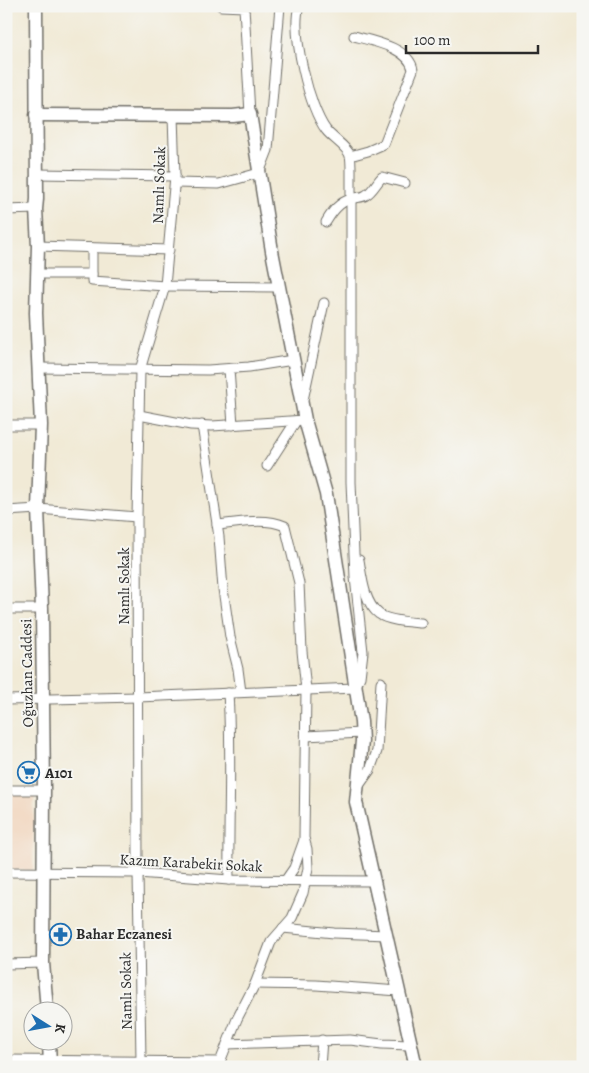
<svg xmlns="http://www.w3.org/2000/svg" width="589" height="1073" viewBox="0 0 589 1073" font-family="Alegreya,serif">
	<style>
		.built { fill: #f1d5bd }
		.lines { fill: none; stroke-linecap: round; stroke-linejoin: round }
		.street-casing { stroke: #706e67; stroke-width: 11 }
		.secondary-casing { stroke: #706e67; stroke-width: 15 }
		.street { stroke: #fff; stroke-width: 9 }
		.secondary { stroke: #fff; stroke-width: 12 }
		.labels { text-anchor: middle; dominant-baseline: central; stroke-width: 4; stroke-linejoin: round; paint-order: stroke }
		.street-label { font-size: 15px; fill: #2b2b2b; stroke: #f6f6f2 }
		.poi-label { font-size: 15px; font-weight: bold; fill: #2b2b2b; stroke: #f6f6f2; text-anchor: start }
	</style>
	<rect width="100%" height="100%" fill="#f6f6f2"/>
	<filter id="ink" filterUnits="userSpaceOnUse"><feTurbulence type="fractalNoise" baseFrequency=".02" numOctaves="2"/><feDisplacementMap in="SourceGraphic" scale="10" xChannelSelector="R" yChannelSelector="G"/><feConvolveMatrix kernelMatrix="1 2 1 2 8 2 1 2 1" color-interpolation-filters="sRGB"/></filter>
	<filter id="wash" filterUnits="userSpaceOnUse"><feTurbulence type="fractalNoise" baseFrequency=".0096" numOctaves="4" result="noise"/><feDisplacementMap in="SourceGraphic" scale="20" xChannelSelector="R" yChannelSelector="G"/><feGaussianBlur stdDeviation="1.12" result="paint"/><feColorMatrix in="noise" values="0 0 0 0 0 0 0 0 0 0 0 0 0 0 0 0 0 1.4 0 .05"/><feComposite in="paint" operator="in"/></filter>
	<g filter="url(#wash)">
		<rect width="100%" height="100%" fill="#f1ead6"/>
		<polygon class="built" points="6,794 34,794 33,870 6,870"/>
	</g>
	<g filter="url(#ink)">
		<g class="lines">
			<defs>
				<g id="street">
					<polyline points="221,6 244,7 250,114"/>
					<path d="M 350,156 L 368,151 L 384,144 L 413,70 C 410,48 373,41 354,36"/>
					<polyline points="37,174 175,176"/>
					<polyline points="175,183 219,184 259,173 268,150 280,6"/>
					<polyline points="6,210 36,209"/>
					<path d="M 326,222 C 332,212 339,202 351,199 C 357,197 362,198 366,195 C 373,191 376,183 382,177 L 405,183"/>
					<polyline points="38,246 169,250"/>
					<polyline points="92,248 92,281 165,286 279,287"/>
					<polyline points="37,274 92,274"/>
					<polyline points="39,368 208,370 249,367 293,360"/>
					<polyline points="229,369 233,425"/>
					<polyline points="303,400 324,303"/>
					<polyline points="139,415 191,425 212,426 305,420"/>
					<polyline points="6,425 41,425"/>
					<polyline points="202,425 219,537 223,589 230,637 238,669 241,692"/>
					<polyline points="267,466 296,421"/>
					<polyline points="6,511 38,509 137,517"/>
					<path d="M 217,525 C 239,523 265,517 285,526 L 299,583 L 302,651 L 306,690 L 304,838 L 307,849 L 308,868 L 303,893 L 292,918 L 271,942 L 255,984 L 237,1019 L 218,1067"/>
					<path d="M 359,560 C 362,577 364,603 379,614 C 388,621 410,622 421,623"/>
					<polyline points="6,609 42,609"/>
					<path d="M 228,693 C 232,755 228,818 229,880"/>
					<path d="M 6,700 L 138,697 L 355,688 L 360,677 L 363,652 L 355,577 L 351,482 L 351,171 C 351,166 351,160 350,155 C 345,145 333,139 326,130 C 309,107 291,34 299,6"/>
					<polyline points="306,736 361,733"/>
					<polyline points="358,787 370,770 377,751 381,682"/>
					<polyline points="6,790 44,790"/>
					<polyline points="6,872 138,873 229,880 374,881"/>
					<polyline points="285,881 294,868 304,840"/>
					<polyline points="283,928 334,933 387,935"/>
					<polyline points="6,964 43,963"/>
					<polyline points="255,984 316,985 399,991"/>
					<polyline points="227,1044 350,1040 382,1044 410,1045"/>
					<polyline points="6,1060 220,1062"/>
					<polyline points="141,1061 138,873 137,517 140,370 165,286 175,176 173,116"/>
					<polyline points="320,1067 322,1040"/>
				</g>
				<g id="secondary">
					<polyline points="36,6 37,199 36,209 38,246 36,313 41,425 38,509 42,609 44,790 43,963 47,1010"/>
					<polyline points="36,115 233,116 250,114 272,251 305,420 326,494 361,722 362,741 356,802 416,1067"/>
					<polyline points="49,1040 50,1067"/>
				</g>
			</defs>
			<use href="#street" class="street-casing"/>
			<use href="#secondary" class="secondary-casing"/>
			<use href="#street" class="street"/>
			<use href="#secondary" class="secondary"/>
		</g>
	</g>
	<defs>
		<symbol id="supermarket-ring" viewBox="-11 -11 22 22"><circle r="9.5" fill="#f6f6f2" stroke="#1f6fb2" stroke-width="1.5"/><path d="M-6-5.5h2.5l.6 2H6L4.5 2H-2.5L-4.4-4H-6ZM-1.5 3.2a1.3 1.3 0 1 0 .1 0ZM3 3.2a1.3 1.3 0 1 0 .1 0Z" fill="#1f6fb2"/></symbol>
		<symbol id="pharmacy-ring" viewBox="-11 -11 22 22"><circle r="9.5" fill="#f6f6f2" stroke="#1f6fb2" stroke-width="1.5"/><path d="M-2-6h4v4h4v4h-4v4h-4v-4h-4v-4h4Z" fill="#1f6fb2"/></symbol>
	</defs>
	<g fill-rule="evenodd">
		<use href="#supermarket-ring" x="16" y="760" width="25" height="25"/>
		<use href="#pharmacy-ring" x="48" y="922" width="25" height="25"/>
	</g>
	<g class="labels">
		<g class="street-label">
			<text transform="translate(159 185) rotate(-88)">Namlı Sokak</text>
			<text transform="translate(124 586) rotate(-90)">Namlı Sokak</text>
			<text transform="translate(27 673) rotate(-91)">Oğuzhan Caddesi</text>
			<text transform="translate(191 863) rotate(3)">Kazım Karabekir Sokak</text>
			<text transform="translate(126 991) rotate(-91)">Namlı Sokak</text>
		</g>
		<g class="poi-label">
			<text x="45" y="773">A101</text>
			<text x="76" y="934">Bahar Eczanesi</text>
		</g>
	</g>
	<rect width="589" height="1073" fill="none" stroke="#f6f6f2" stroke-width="25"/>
	<g transform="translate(48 1026) rotate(101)"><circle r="24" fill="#f6f6f2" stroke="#a5a5a2"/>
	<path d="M0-4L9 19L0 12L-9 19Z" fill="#1f6fb2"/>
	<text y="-8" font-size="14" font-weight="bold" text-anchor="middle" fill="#2b2b2b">K</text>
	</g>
	<path d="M406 45v8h132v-8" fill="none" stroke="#2b2b2b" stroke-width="2.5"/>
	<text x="414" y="45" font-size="15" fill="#2b2b2b" stroke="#f6f6f2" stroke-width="4" paint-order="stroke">100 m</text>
</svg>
